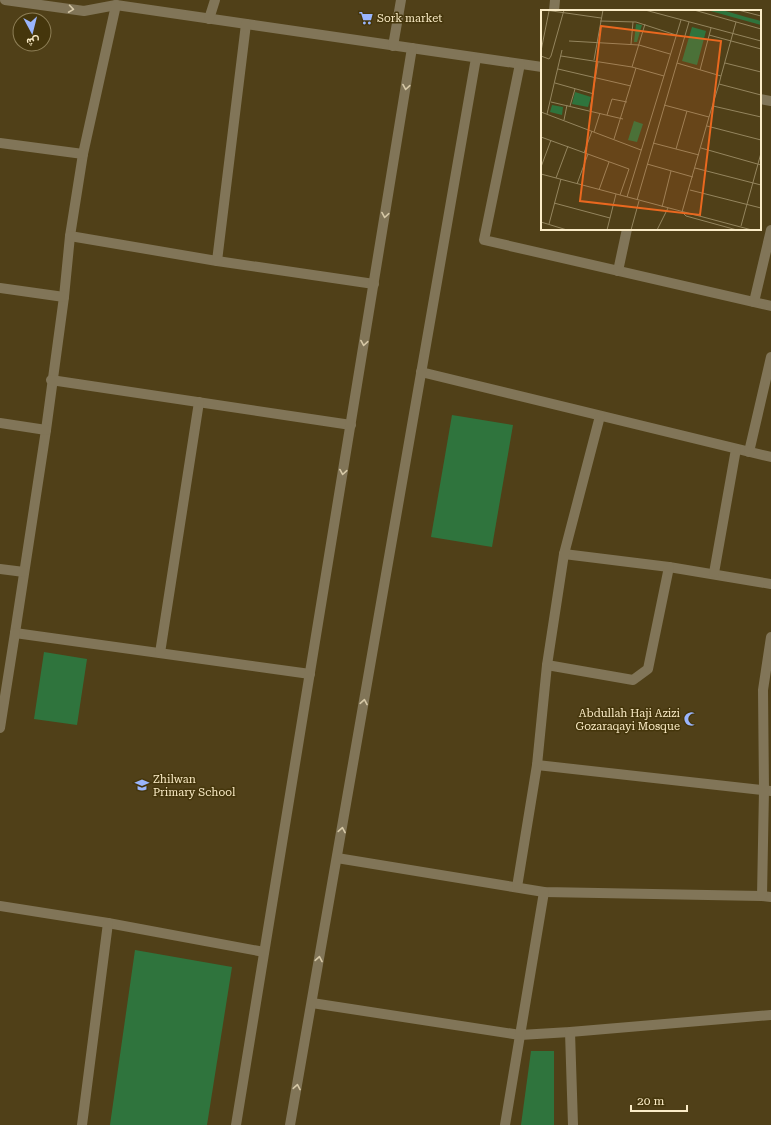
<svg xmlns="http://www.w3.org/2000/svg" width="771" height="1125" viewBox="0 0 771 1125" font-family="'Roboto Serif',Vazirmatn,serif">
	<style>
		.green { fill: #2f743d }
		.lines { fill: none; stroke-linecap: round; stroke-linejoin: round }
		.minor { stroke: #817558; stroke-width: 10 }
		.oneway { stroke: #d6c8a6 }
		.labels { text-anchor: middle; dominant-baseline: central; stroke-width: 3; stroke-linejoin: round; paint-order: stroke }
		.poi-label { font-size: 11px; fill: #fbecc7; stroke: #45360c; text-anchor: start }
		.inset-road { fill: none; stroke: #94855e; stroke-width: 1 }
		.view { fill: #ea681f; fill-opacity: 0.15; stroke: #ea681f; stroke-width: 2 }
		.inset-edge { fill: none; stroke: #fbecc7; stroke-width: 2 }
	</style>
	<rect width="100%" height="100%" fill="#504018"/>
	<g class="green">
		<polygon points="452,415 513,425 492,547 431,537"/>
		<polygon points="44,652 87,659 77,725 34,719"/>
		<polygon points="135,950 232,967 207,1125 110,1125"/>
		<polygon points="531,1051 554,1051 554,1125 521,1125"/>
	</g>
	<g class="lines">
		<g class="minor">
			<polyline points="5,0 84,11 116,5 542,67"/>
			<polyline points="116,5 83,154 70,236 64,297 46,430 15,633 310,674"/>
			<polyline points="554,11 555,0"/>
			<polyline points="209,19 215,0"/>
			<polyline points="393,46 401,0"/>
			<polyline points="520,64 484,240 771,306"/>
			<polyline points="760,99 771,101"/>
			<polyline points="0,143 83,154"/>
			<polyline points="70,236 217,261 374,284"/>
			<polyline points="217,261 246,24"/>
			<polyline points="618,271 627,229"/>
			<polyline points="0,288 64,297"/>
			<polyline points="754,302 771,230"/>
			<polyline points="421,372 771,457"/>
			<polyline points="51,380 351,425"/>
			<polyline points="0,423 46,430"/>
			<polyline points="749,452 771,357"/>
			<polyline points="564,554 669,567 771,584"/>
			<polyline points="0,569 24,572"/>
			<polyline points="714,573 736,449"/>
			<polyline points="160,653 199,402"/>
			<polyline points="547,665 633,680 648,669 669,567"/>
			<polyline points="0,728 15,633"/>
			<polyline points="537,765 771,791"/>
			<polyline points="337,858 544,892 762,896 771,897"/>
			<polyline points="517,887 537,765 547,665 564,554 600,416"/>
			<polyline points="762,896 764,790 763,690 771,637"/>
			<polyline points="0,906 108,923 264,952"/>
			<polyline points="312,1003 520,1035 570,1032 771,1015"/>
			<polyline points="570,1032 573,1125"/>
			<polyline points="82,1125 108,923"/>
			<polyline points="236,1125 412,48"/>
			<polyline points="290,1125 476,58"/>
			<polyline points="505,1125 544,892"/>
		</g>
	</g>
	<defs><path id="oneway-chevron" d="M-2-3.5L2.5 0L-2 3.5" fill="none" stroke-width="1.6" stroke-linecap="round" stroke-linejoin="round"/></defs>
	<g class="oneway">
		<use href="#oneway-chevron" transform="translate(71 9) rotate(8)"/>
		<use href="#oneway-chevron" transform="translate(406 87) rotate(99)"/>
		<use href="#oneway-chevron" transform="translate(385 215) rotate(99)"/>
		<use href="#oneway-chevron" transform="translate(364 343) rotate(99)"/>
		<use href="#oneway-chevron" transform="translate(343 472) rotate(99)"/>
		<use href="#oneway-chevron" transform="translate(364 702) rotate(-80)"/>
		<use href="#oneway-chevron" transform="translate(342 830) rotate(-80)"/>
		<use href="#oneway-chevron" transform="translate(319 959) rotate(-80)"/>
		<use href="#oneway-chevron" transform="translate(297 1087) rotate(-80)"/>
	</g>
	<defs>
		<symbol id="supermarket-bare" viewBox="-9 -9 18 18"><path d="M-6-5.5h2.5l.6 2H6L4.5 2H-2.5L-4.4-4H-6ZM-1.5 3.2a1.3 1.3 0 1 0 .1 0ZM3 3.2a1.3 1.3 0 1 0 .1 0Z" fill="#9ab5fd" stroke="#45360c" stroke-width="2.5" paint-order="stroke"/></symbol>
		<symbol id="mosque-bare" viewBox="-9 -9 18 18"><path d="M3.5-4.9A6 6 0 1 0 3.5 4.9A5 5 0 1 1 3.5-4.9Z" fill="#9ab5fd" stroke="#45360c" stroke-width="2.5" paint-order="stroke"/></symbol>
		<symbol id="school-bare" viewBox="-9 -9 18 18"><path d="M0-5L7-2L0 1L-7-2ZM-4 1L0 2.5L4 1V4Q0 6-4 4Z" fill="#9ab5fd" stroke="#45360c" stroke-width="2.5" paint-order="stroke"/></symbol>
	</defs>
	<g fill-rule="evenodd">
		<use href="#supermarket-bare" x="356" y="8" width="20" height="20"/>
		<use href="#mosque-bare" x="681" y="709" width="20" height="20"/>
		<use href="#school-bare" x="132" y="775" width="20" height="20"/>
	</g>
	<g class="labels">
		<g class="poi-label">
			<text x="377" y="18">Sork market</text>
			<text x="680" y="713" text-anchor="end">Abdullah Haji Azizi<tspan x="680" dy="13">Gozaraqayi Mosque</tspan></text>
			<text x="153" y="779">Zhilwan<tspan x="153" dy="13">Primary School</tspan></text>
		</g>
	</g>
	<g transform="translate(541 10)">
		<rect width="220" height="220" fill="#504018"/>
		<path d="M 166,0 L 181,0 L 205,7 L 220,11 L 220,15 ZM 95,14 L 101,15 L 96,32 L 93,32 ZM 151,17 L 165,21 L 156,55 L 141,51 ZM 34,82 L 50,87 L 47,97 L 31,94 ZM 11,95 L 22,97 L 21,105 L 9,102 ZM 93,111 L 102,114 L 96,132 L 87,130 Z" fill="#2f743d"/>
		<path class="inset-road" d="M 4,0 L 60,8M 104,0 L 220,31M 153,0 L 220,19M 197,0 L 220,6M 59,11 L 95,12 L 135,25M 168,25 L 220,39M 28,31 L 98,35 L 129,44M 90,34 L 92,12M 0,41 L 8,1M 0,46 L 8,49 L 10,46 L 23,0M 20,46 L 91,57 L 123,66M 53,50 L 62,0M 136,53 L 180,66 L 178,74 L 220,85M 184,53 L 220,62M 91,57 L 104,14M 17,59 L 90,76M 159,60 L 170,18M 180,66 L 195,12M 14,73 L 53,84M 10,92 L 82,109M 123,95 L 168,107 L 141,202M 29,96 L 34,79M 172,96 L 220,107M 49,100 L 57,52M 0,102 L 100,140M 6,104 L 21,40M 66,105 L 71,89 L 86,92M 168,107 L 178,74M 23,110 L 26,95M 166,116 L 220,130M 53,122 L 59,103M 0,127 L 88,159 L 79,185M 73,129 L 95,58M 112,133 L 158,145M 160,138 L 220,155M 135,139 L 146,101M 43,143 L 51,121M 106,154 L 152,167M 0,157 L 10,130M 154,158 L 220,175M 0,164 L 211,220M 15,168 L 27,136M 36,174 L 47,144M 58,180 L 68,152M 149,180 L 220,198M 86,187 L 140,10M 96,190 L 148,12M 13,193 L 69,208M 121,197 L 130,161M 141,202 L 145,206 L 196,220M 0,212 L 26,220M 8,214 L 20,169M 200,216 L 220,143M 66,220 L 75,184M 90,220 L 98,191M 116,220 L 127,198"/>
		<path class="view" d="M 60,16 L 180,31 L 159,205 L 39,191 Z"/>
		<rect width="220" height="220" class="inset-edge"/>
	</g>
	<g transform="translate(32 32) rotate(173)"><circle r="19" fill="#45360c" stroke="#8e7f57"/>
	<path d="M0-3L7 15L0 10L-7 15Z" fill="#9ab5fd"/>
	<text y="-6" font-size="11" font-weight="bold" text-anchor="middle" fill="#fbecc7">ش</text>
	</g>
	<path d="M631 1105v6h56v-6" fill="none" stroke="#fbecc7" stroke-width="2"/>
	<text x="637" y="1105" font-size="12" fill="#fbecc7" stroke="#45360c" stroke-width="3" paint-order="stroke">20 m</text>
</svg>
